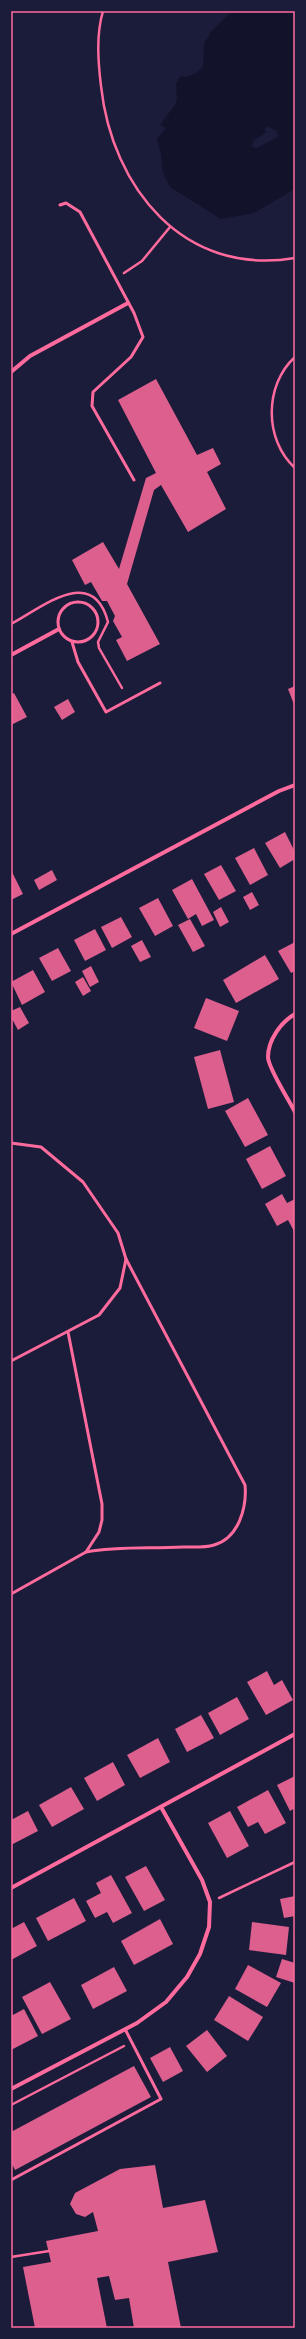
<svg xmlns="http://www.w3.org/2000/svg" width="306" height="2339" viewBox="0 0 306 2339" font-family="Roboto,sans-serif">
	<style>
		.water { fill: #12122b; fill-rule: evenodd }
		.building { fill: #dd5f8e }
		.lines { fill: none; stroke-linecap: round; stroke-linejoin: round }
		.path { stroke: #ff6b9d; stroke-width: 2.5 }
		.service { stroke: #ff6b9d; stroke-width: 3 }
		.minor { stroke: #ff6b9d; stroke-width: 4 }
		.neatline { fill: none; stroke: #ff6b9d; stroke-width: 1.5 }
	</style>
	<rect width="100%" height="100%" fill="#1b1b3a"/>
	<path class="water" d="M 232,11 L 295,11 L 295,190 L 293,190 L 254,213 L 221,219 L 170,187 L 163,173 L 161,154 L 157,139 L 166,128 L 160,125 L 175,105 L 177,99 L 176,84 L 181,76 L 185,77 L 197,73 L 203,66 L 204,44 L 211,32 ZM 267,126 L 277,131 L 278,137 L 257,148 L 252,147 L 253,141 L 267,132 L 264,130 Z"/>
	<g class="building">
		<polygon points="156,379 197,455 213,448 221,464 207,472 226,509 188,532 161,485 154,490 127,584 160,644 127,661 116,640 122,637 113,621 115,616 107,601 102,601 91,582 85,585 72,560 103,542 119,569 146,478 156,473 118,400"/>
		<polygon points="295,686 295,707 288,689"/>
		<polygon points="14,693 27,717 11,725 11,695"/>
		<polygon points="68,699 75,712 62,720 54,707"/>
		<polygon points="285,832 295,852 295,859 280,868 265,843"/>
		<polygon points="254,848 268,875 250,885 235,858"/>
		<polygon points="221,865 236,891 219,900 204,874"/>
		<polygon points="11,870 23,894 11,900"/>
		<polygon points="52,870 57,880 39,890 34,880"/>
		<polygon points="192,879 214,920 202,926 196,914 188,919 172,890"/>
		<polygon points="252,892 259,905 250,910 243,897"/>
		<polygon points="158,898 173,926 155,936 139,908"/>
		<polygon points="221,907 229,922 220,927 213,912"/>
		<polygon points="121,917 132,937 112,948 101,927"/>
		<polygon points="190,919 205,946 193,952 178,925"/>
		<polygon points="95,929 106,950 85,961 74,940"/>
		<polygon points="142,940 151,957 140,962 131,946"/>
		<polygon points="295,942 295,971 291,973 278,951"/>
		<polygon points="58,948 71,971 52,981 39,958"/>
		<polygon points="265,955 279,979 236,1003 223,980"/>
		<polygon points="91,966 99,982 90,987 82,971"/>
		<polygon points="33,970 45,992 22,1005 11,982"/>
		<polygon points="83,977 91,991 83,996 75,982"/>
		<polygon points="206,998 239,1011 227,1041 194,1028"/>
		<polygon points="20,1007 29,1023 18,1030 11,1017 11,1011"/>
		<polygon points="220,1050 234,1102 208,1109 194,1057"/>
		<polygon points="248,1098 268,1135 245,1147 225,1111"/>
		<polygon points="270,1146 286,1176 262,1189 246,1159"/>
		<polygon points="282,1194 287,1203 295,1199 295,1233 288,1220 277,1226 265,1204"/>
		<polygon points="267,1671 274,1685 282,1680 293,1700 266,1715 247,1682"/>
		<polygon points="237,1697 249,1719 220,1735 208,1713"/>
		<polygon points="201,1715 214,1738 187,1752 175,1729"/>
		<polygon points="158,1738 170,1762 140,1778 127,1755"/>
		<polygon points="113,1762 125,1785 97,1801 84,1778"/>
		<polygon points="295,1776 295,1808 290,1811 277,1785"/>
		<polygon points="71,1787 84,1809 52,1827 39,1805"/>
		<polygon points="268,1790 286,1823 265,1834 258,1822 248,1827 237,1807"/>
		<polygon points="28,1811 38,1831 11,1845 11,1820"/>
		<polygon points="230,1811 249,1846 227,1858 208,1823"/>
		<polygon points="146,1866 165,1900 144,1911 125,1877"/>
		<polygon points="111,1875 132,1913 113,1923 107,1912 95,1918 86,1901 101,1893 96,1883"/>
		<polygon points="295,1896 295,1916 284,1918 280,1899"/>
		<polygon points="74,1898 86,1921 48,1941 36,1918"/>
		<polygon points="160,1919 173,1944 134,1965 121,1941"/>
		<polygon points="24,1922 37,1946 11,1960 11,1929"/>
		<polygon points="252,1922 289,1927 286,1955 249,1950"/>
		<polygon points="282,1959 295,1963 295,1983 276,1977"/>
		<polygon points="248,1965 281,1983 267,2007 235,1989"/>
		<polygon points="114,1967 127,1991 93,2009 81,1985"/>
		<polygon points="50,1982 71,2019 42,2034 22,1997"/>
		<polygon points="229,1996 263,2017 248,2041 214,2020"/>
		<polygon points="24,2009 38,2036 11,2050 11,2016"/>
		<polygon points="207,2030 227,2056 207,2072 186,2046"/>
		<polygon points="170,2047 183,2071 163,2082 150,2058"/>
		<polygon points="134,2066 151,2097 15,2170 11,2162 11,2132"/>
		<polygon points="155,2165 163,2208 205,2200 218,2252 168,2262 181,2328 134,2328 129,2298 115,2300 109,2276 97,2278 107,2328 35,2328 23,2267 51,2262 46,2241 98,2231 93,2212 85,2217 76,2214 70,2204 75,2193 120,2169"/>
	</g>
	<g class="lines">
		<g class="path">
			<path d="M 103,11 C 96,35 98,61 101,86 C 112,188 184,277 295,258"/>
			<polyline points="124,273 142,261 170,227"/>
			<path d="M 295,357 C 264,385 264,440 295,468"/>
			<path d="M 11,624 C 43,607 93,564 108,622 L 98,642 L 99,648 L 122,688"/>
			<polyline points="219,1898 295,1862"/>
			<polyline points="11,2105 124,2046"/>
			<polyline points="11,2257 49,2251"/>
		</g>
		<g class="service">
			<polyline points="60,205 66,203 80,212 134,313 143,337 131,357 93,392 92,406 134,480"/>
			<circle cx="78" cy="622" r="20"/>
			<polyline points="72,642 78,662 106,712 160,683"/>
			<polyline points="11,1143 41,1147 83,1182 118,1233 126,1259 120,1288 99,1315 11,1361"/>
			<path d="M 86,1552 C 119,1546 151,1549 183,1547 C 193,1547 204,1548 214,1545 C 239,1538 247,1507 245,1485 L 126,1259"/>
			<polyline points="11,1594 86,1552 99,1532 102,1520 102,1504 68,1332"/>
			<polyline points="11,2180 161,2099 125,2029"/>
		</g>
		<g class="minor">
			<polyline points="11,372 30,356 128,303"/>
			<polyline points="11,655 59,629"/>
			<polyline points="11,934 279,791 295,785"/>
			<path d="M 295,1014 C 281,1022 268,1040 268,1057 C 268,1068 289,1100 295,1112"/>
			<polyline points="11,1888 295,1734"/>
			<polyline points="11,2089 137,2023 166,2002 187,1977 200,1954 209,1927 210,1902 202,1880 161,1807"/>
		</g>
	</g>
	<rect width="306" height="2339" fill="none" stroke="#1b1b3a" stroke-width="24"/>
	<rect x="12" y="12" width="282" height="2315" class="neatline"/>
</svg>
